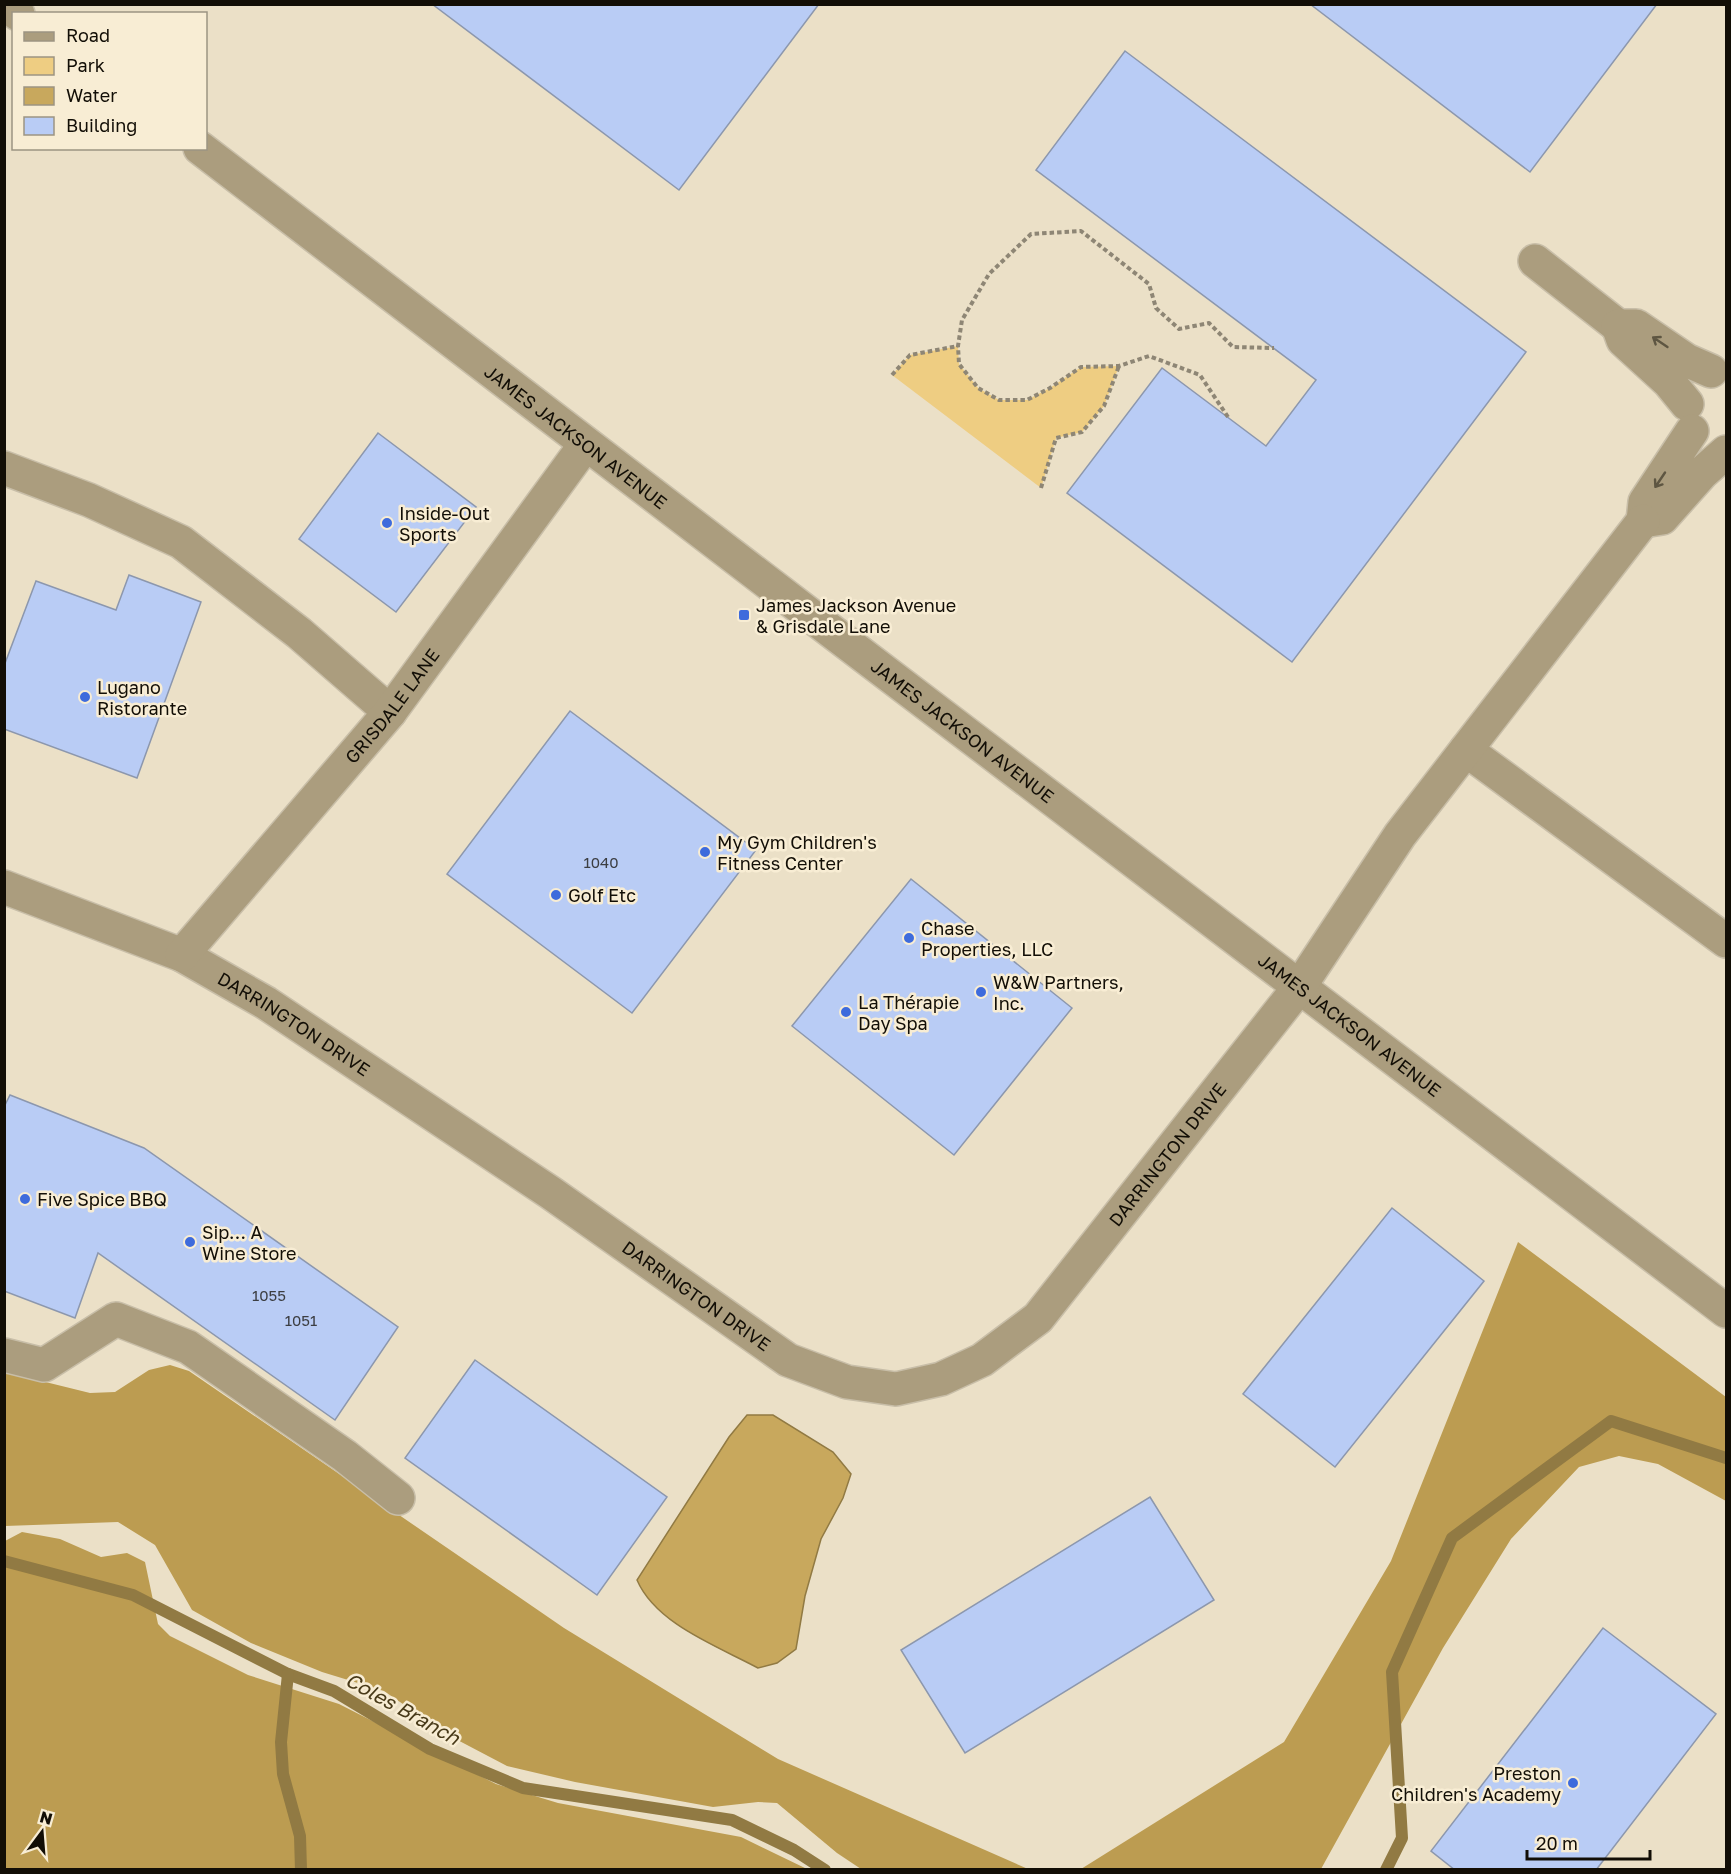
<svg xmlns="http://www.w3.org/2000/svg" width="1731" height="1874" viewBox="0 0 1731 1874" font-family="'Golos Text',sans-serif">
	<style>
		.green { fill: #eecd82 }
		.forest { fill: #bc9c51 }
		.water { fill: #c8a85d; stroke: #917a43; stroke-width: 1.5 }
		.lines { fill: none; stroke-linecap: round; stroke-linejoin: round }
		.stream { stroke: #917a43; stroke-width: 12 }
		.building { fill: #b9ccf5; stroke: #8c97ad; stroke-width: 1.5 }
		.minor-casing { stroke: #c8bea8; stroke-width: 36 }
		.path { stroke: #8e8675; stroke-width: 4; stroke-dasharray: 4.5 3; stroke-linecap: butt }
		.minor { stroke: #ab9d7e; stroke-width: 33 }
		.oneway { stroke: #5e5642 }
		.poi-dot { fill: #3e6bdc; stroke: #f8edd4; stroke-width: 2 }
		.labels { text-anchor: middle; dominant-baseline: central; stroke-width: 5; stroke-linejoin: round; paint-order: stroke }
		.number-label { font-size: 15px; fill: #3c3e42 }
		.street-label { font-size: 18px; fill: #120e06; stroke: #f8edd4 }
		.poi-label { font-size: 18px; fill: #120e06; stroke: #f8edd4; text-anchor: start }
		.water-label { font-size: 20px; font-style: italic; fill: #483a19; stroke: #f8edd4 }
	</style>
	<rect width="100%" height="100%" fill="#ebe0c7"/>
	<polygon class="green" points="958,346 959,364 978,388 999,400 1027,400 1050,388 1081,367 1119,366 1104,406 1082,432 1056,438 1041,488 892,375 910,355"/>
	<g class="forest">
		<polygon points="1518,1242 1726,1397 1726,1501 1658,1464 1619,1456 1579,1467 1511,1539 1443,1648 1321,1869 1081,1869 1284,1742 1391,1561"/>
		<polygon points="170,1365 189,1371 564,1628 778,1759 1028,1869 861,1869 837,1853 777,1803 758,1802 713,1807 575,1782 507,1766 448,1735 384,1691 322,1672 251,1643 192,1610 155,1545 118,1522 5,1526 5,1372 90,1393 115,1392 149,1370"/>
		<polygon points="22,1532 60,1539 101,1557 127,1553 145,1562 158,1624 170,1636 248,1675 339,1704 496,1784 558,1803 741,1837 807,1869 5,1869 5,1541"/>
	</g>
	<path class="water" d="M 747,1415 L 773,1415 L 833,1452 L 851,1474 L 843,1498 L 821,1539 L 805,1596 L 796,1649 L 777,1663 L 758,1668 C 717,1646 656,1624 637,1580 L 729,1437 Z"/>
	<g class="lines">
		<g class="stream">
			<polyline points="4,1561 133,1595 288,1674 334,1691 430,1749 523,1788 732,1820 794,1850 825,1870"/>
			<polyline points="288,1674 281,1742 283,1774 300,1836 301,1870"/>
			<polyline points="1386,1870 1402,1838 1392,1672 1452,1538 1611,1421 1726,1458"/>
		</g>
	</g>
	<g class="building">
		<polygon points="432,4 819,4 679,190"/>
		<polygon points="1310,4 1657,4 1530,172"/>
		<polygon points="1125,51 1526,352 1292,662 1067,493 1162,368 1266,446 1316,380 1036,170"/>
		<polygon points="378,433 476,507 396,612 299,539"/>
		<polygon points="129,575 201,602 137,778 4,729 4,666 36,581 116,610"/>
		<polygon points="570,711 756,850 632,1013 447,874"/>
		<polygon points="911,879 1072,1008 954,1155 792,1026"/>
		<polygon points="10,1095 144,1148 398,1327 335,1420 98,1253 75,1318 4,1291 4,1107"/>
		<polygon points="1392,1208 1484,1281 1335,1467 1243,1394"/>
		<polygon points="475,1360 667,1497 597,1595 405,1458"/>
		<polygon points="1150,1497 1214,1600 965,1753 901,1650"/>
		<polygon points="1603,1628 1716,1714 1596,1870 1455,1870 1431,1851"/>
	</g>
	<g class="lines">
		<defs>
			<g id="minor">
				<polyline points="6,4 18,14"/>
				<path id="s1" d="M 200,148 C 706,539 1218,923 1726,1311"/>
				<polyline points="1535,261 1618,326"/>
				<polyline points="1687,404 1669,382 1623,340 1618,326 1636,326 1686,360 1711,371"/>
				<polyline points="1692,431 1645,502 1643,521 1662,518 1702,473 1726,452"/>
				<polyline points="4,468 89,500 181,542 299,633 390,712"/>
				<polyline points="1466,750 1726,941"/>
				<path id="s2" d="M 4,887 L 182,955 L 266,1003 L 551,1193 L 788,1360 L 847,1382 L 896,1389 L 941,1379 L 982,1360 L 1038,1318 L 1300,986 L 1400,835 L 1643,521"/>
				<path id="s3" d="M 182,955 L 390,712 L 585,445"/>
				<polyline points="4,1355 44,1365 116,1319 188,1347 345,1456 398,1498"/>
			</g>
		</defs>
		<use href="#minor" class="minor-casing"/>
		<g class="path">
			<polyline points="892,375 910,355 958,346"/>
			<polyline points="1228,417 1200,375 1149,356 1119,366 1081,367 1050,388 1027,400 999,400 978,388 959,364 958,346 962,320 989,274 1031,234 1081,231 1149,284 1156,308 1179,329 1209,323 1233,347 1274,348"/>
			<polyline points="1041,488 1056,438 1082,432 1104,406 1119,366"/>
		</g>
		<use href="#minor" class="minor"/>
	</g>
	<defs><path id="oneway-shaft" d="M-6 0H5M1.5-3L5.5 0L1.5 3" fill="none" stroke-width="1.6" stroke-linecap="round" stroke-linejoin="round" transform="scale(1.5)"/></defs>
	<g class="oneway">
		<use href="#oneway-shaft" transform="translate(1660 342) rotate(-146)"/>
		<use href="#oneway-shaft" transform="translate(1660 480) rotate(124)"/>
	</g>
	<g class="poi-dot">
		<circle cx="387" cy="523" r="6"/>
		<rect x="738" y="609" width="12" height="12" rx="3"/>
		<circle cx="85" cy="697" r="6"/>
		<circle cx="705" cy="852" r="6"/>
		<circle cx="556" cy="895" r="6"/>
		<circle cx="909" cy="938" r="6"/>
		<circle cx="981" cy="992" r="6"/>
		<circle cx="846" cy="1012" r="6"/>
		<circle cx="25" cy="1199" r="6"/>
		<circle cx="190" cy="1242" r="6"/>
		<circle cx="1573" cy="1783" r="6"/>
	</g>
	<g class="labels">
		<g class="number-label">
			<text x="601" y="862">1040</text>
			<text x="269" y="1295">1055</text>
			<text x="301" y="1320">1051</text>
		</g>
		<g class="street-label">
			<text stroke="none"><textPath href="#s1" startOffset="474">JAMES JACKSON AVENUE</textPath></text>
			<text stroke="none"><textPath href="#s3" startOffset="326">GRISDALE LANE</textPath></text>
			<text stroke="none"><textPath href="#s1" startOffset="960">JAMES JACKSON AVENUE</textPath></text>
			<text stroke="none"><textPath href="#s2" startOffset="322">DARRINGTON DRIVE</textPath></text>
			<text stroke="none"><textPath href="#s1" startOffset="1446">JAMES JACKSON AVENUE</textPath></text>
			<text stroke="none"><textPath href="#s2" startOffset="1402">DARRINGTON DRIVE</textPath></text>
			<text stroke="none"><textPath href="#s2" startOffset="808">DARRINGTON DRIVE</textPath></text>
		</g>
		<g class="poi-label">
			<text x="399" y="513">Inside-Out<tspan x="399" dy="21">Sports</tspan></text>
			<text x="756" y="605">James Jackson Avenue<tspan x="756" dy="21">&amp; Grisdale Lane</tspan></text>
			<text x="97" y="687">Lugano<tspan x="97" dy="21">Ristorante</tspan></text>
			<text x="717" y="842">My Gym Children's<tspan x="717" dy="21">Fitness Center</tspan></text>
			<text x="568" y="895">Golf Etc</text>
			<text x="921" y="928">Chase<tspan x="921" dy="21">Properties, LLC</tspan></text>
			<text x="993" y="982">W&amp;W Partners,<tspan x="993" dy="21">Inc.</tspan></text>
			<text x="858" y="1002">La Thérapie<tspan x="858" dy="21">Day Spa</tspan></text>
			<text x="37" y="1199">Five Spice BBQ</text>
			<text x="202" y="1232">Sip… A<tspan x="202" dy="21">Wine Store</tspan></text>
			<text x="1561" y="1773" text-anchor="end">Preston<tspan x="1561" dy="21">Children's Academy</tspan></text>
		</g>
		<g class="water-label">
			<text transform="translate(403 1708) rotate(29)">Coles Branch</text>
		</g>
	</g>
	<rect width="1731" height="1874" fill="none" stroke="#120e06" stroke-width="12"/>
	<rect x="12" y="12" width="195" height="138" fill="#f8edd4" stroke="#9c9482" stroke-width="1.5"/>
	<rect x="24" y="32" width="30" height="9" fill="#ab9d7e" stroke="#9c9482" stroke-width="1.5"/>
	<text x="66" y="42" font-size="18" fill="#120e06">Road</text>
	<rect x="24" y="57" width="30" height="18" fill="#eecd82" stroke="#9c9482" stroke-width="1.5"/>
	<text x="66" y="72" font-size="18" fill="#120e06">Park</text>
	<rect x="24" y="87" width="30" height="18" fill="#c8a85d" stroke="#9c9482" stroke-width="1.5"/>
	<text x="66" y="102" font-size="18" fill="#120e06">Water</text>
	<rect x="24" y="117" width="30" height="18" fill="#b9ccf5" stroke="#9c9482" stroke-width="1.5"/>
	<text x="66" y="132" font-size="18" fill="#120e06">Building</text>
	<g transform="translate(42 1832) rotate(16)" stroke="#f8edd4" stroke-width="4.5" paint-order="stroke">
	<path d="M0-4.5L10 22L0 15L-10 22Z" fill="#120e06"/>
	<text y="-9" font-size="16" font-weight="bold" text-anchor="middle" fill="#120e06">N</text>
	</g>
	<path d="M1527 1850v9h123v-9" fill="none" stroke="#120e06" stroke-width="3"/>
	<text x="1536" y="1850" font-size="18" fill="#120e06" stroke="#f8edd4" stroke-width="4.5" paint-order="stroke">20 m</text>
</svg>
